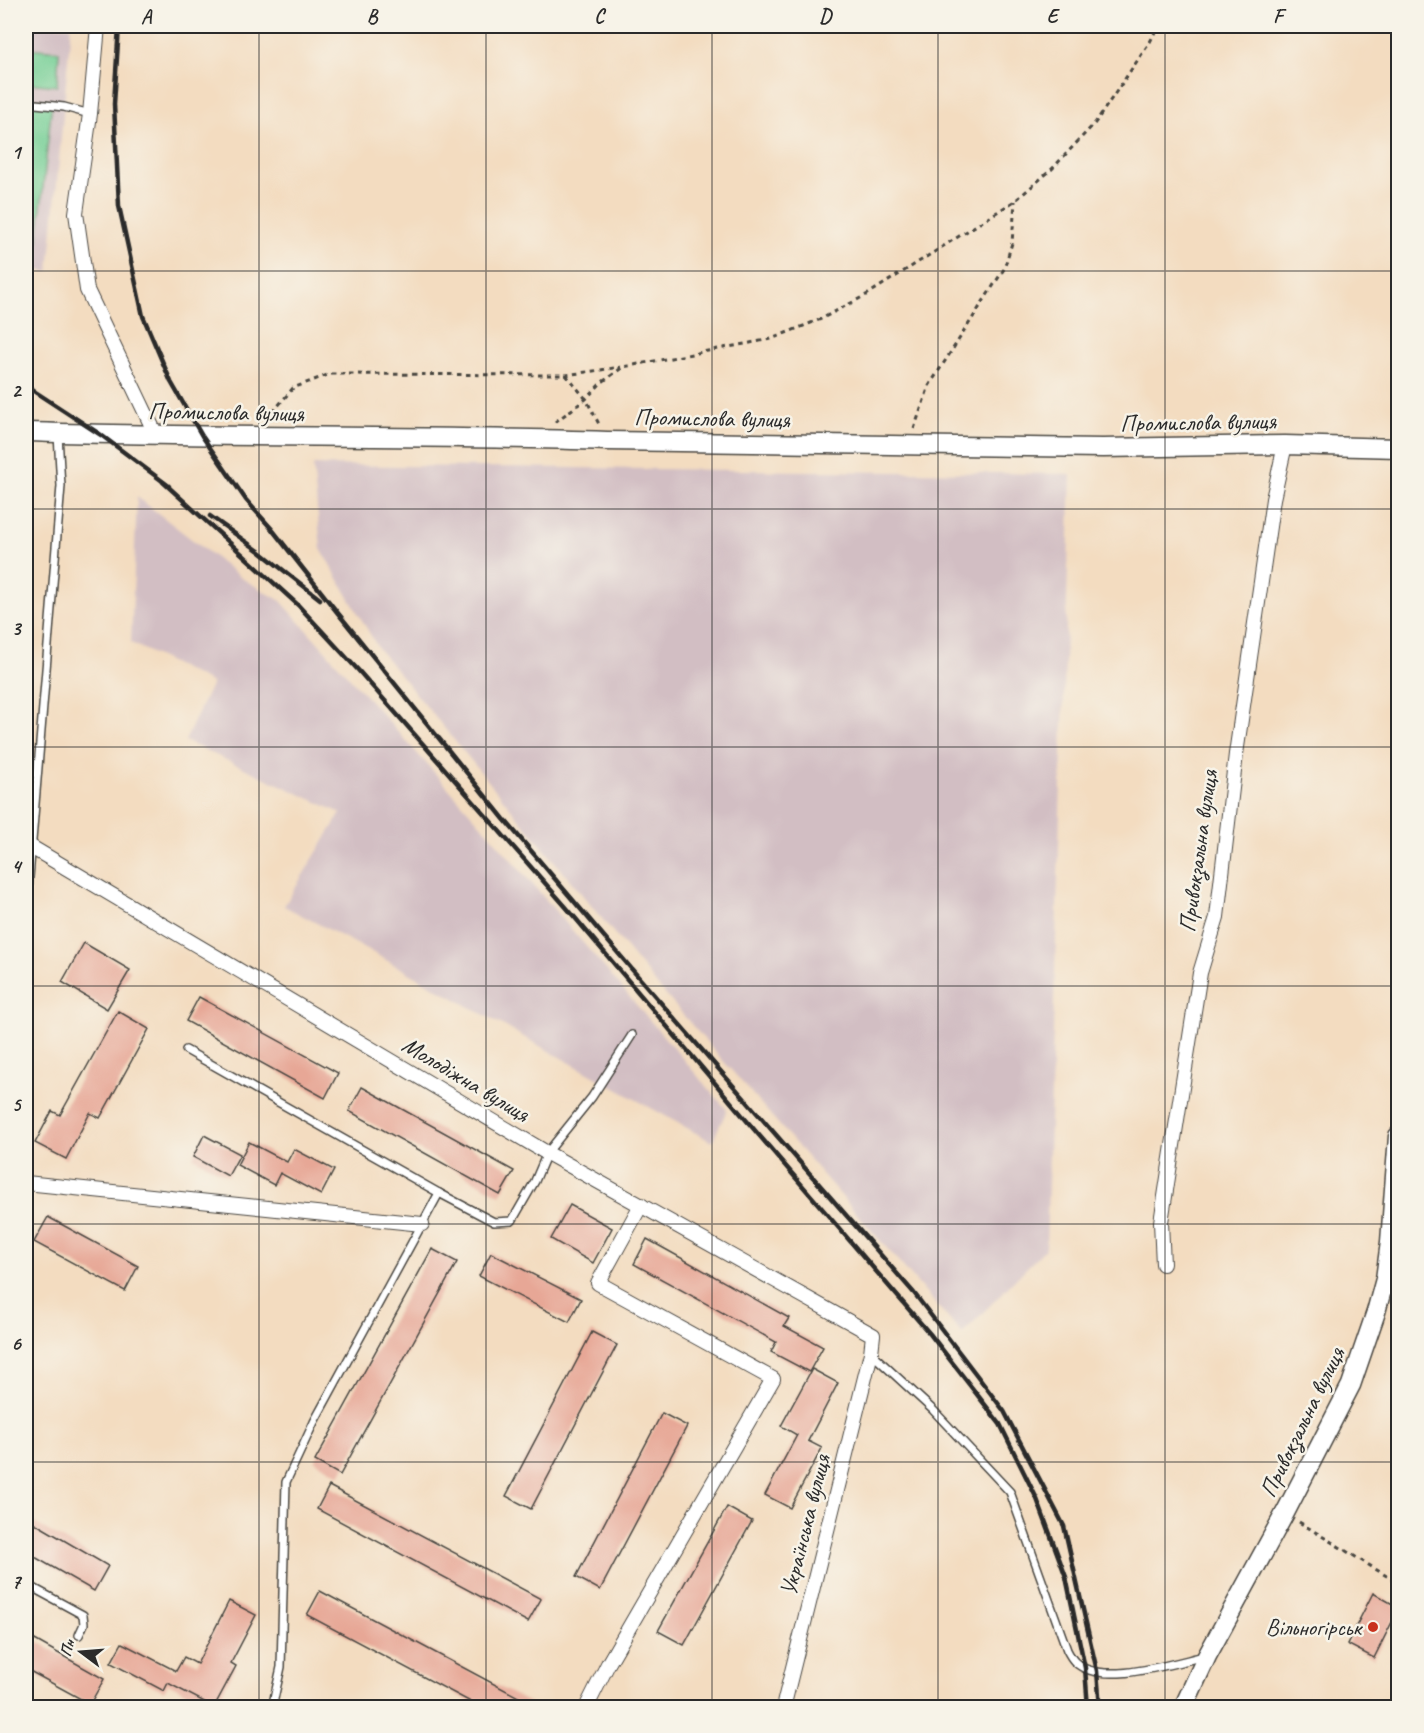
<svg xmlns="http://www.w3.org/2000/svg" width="1424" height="1733" viewBox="0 0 1424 1733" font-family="Caveat,sans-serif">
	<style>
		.industrial { fill: #d2bec3 }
		.green { fill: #76cf96; stroke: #507d60; stroke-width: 1.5 }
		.building { fill: #e7a796 }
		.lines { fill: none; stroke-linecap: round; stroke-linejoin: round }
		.lane-casing { stroke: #494641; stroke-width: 10 }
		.street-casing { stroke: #494641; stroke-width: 16 }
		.secondary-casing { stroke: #494641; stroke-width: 21 }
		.path { stroke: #494641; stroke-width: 3; stroke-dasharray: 4.5 4.5; stroke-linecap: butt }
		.lane { stroke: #fff; stroke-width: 7 }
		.street { stroke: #fff; stroke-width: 14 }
		.secondary { stroke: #fff; stroke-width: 18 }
		.rail { stroke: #2b2b2b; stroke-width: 4.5 }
		.grid { fill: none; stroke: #2b2b2b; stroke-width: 1.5; stroke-opacity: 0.55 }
		.poi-dot { fill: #c8321e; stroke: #f7f3e8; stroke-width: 2 }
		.labels { text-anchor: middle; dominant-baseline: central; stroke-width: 5; stroke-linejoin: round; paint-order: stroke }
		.street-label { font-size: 24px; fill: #2b2b2b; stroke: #f7f3e8 }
		.poi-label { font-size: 24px; fill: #2b2b2b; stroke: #f7f3e8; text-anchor: end }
		.neatline { fill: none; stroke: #2b2b2b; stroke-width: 2 }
		.grid-label { font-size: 20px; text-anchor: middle; font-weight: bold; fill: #2b2b2b }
	</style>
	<rect width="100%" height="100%" fill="#f7f3e8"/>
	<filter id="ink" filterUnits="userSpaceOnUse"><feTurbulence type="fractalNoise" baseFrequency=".0167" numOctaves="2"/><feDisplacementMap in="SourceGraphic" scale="12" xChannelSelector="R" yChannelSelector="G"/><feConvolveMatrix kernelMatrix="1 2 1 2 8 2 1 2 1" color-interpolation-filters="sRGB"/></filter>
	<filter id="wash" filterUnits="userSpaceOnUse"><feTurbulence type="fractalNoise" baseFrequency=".008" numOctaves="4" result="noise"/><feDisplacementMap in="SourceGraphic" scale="24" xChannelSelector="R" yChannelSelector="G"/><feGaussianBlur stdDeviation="1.35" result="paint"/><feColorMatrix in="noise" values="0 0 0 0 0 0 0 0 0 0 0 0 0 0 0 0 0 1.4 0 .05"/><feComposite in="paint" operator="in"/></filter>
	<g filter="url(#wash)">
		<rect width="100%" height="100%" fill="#f3dcc0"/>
		<g class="industrial">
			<polygon points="26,26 71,26 49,272 26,268"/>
			<polygon points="313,465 1071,474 1046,1248 962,1334 656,984 378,648 321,549"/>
			<polygon points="137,497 243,579 281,601 484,828 727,1110 712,1142 368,950 284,906 341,813 185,741 212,683 131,643"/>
		</g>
		<g class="green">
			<polygon points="26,48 59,51 57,86 26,83"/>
			<polygon points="26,98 52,101 36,256 26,254"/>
		</g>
		<g id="blocks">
			<g class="building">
				<polygon points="84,943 130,970 107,1009 62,982"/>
				<polygon points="199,997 338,1073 325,1098 186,1021"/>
				<polygon points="118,1011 149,1029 100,1118 90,1113 66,1159 35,1143 52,1111 60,1115"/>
				<polygon points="362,1087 514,1171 500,1195 349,1111"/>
				<polygon points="204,1135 240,1154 228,1176 193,1157"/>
				<polygon points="249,1142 287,1162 294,1149 334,1170 321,1195 280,1173 274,1185 237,1165"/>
				<polygon points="570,1205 612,1228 593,1263 551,1239"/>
				<polygon points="48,1217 138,1266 125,1291 34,1242"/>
				<polygon points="647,1239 789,1318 784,1326 823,1347 809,1372 771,1352 776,1342 634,1264"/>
				<polygon points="432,1249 457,1262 340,1475 315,1461"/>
				<polygon points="491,1253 581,1299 569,1322 479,1276"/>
				<polygon points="592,1332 617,1345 531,1509 506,1496"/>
				<polygon points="812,1369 838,1383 808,1441 822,1448 790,1508 765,1495 797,1435 781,1426"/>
				<polygon points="662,1413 687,1426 600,1590 576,1577"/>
				<polygon points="329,1486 541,1599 528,1622 317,1509"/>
				<polygon points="727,1507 752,1521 684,1645 658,1631"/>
				<polygon points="26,1518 108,1566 94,1591 26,1552"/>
				<polygon points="320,1591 537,1707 480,1707 307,1615"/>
				<polygon points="1373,1593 1398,1607 1398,1610 1374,1658 1347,1644"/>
				<polygon points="229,1601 256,1615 231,1663 236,1666 214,1707 168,1683 164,1691 111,1663 122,1643 176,1671 184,1657 197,1664"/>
				<polygon points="26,1635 104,1679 90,1704 26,1669"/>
			</g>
		</g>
	</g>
	<g filter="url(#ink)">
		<use href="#blocks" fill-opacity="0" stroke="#494641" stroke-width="1.5"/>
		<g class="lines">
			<defs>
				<g id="lane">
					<polyline points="26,103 64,107 90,114"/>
					<polyline points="26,914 61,486 58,435"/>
					<polyline points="186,1050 439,1193 494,1222 512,1221 535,1181 547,1153 592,1097 632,1035"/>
					<path d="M 871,1353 L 933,1410 L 1010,1492 L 1067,1650 C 1069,1654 1072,1659 1075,1662 C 1101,1687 1173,1663 1205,1656"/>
					<polyline points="26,1584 83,1615 84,1624 79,1635"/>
					<polyline points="272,1708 281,1667 286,1482 314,1422 439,1193"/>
				</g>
				<g id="street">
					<polyline points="98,26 90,114 76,213 87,290 156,435"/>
					<polyline points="26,844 547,1153 873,1335 871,1353 783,1708"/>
					<polyline points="26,1183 422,1224"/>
					<polyline points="1163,1264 1161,1222 1200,973 1217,917 1236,754 1273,499 1285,445"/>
					<polyline points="586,1708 608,1664 773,1379 598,1283 641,1205"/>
				</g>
				<g id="secondary">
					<path d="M 26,432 C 219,438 414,435 607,441 L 1103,448 L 1285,445 L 1398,448"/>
					<polyline points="1183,1708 1207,1656 1285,1513 1351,1385 1376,1312 1385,1279 1390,1242 1398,1136"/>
				</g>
			</defs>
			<use href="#lane" class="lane-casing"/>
			<use href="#street" class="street-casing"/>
			<use href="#secondary" class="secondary-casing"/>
			<g class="path">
				<polyline points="566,375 586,399 600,426"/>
				<polyline points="267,419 293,388 330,374 566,375 621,367"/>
				<polyline points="555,422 586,399 601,383 623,367 771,339 821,319 868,294 1016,200 1052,169 1095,123 1150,42 1158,26"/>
				<polyline points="914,429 929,386 1004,269 1012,243 1015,201"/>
				<polyline points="1299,1522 1398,1583"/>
			</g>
			<use href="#lane" class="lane"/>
			<use href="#street" class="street"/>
			<use href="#secondary" class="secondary"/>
			<g class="rail">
				<polyline points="119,26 114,104 119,206 143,316 171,382 202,436 246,500 271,528 337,612 504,819 641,980 914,1293 1004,1411 1064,1526 1097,1671 1100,1708"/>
				<polyline points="26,386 101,435 169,486"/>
				<polyline points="163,482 298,605 358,670 566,907 758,1134 930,1334 1000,1424 1037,1499 1066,1577 1085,1668 1088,1708"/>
				<polyline points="210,516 259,551 320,599"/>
				<polyline points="1391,1708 1398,1694"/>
			</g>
		</g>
	</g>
	<path class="grid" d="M 259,26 L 259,1708M 486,26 L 486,1708M 712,26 L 712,1708M 938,26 L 938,1708M 1165,26 L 1165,1708M 26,271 L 1398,271M 26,509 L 1398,509M 26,747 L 1398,747M 26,986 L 1398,986M 26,1224 L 1398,1224M 26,1462 L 1398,1462"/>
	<circle class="poi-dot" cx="1373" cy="1627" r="6"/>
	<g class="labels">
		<g class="street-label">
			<text transform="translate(226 412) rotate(1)">Промислова вулиця</text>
			<text transform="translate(712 418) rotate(1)">Промислова вулиця</text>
			<text transform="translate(1198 422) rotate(-1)">Промислова вулиця</text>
			<text transform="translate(1198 851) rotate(-82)">Привокзальна вулиця</text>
			<text transform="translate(466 1079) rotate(31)">Молодіжна вулиця</text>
			<text transform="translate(1302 1422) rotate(-64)">Привокзальна вулиця</text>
			<text transform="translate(805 1525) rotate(-76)">Українська вулиця</text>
		</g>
		<g class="poi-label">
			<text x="1361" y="1627">Вільногірськ</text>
		</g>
	</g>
	<rect width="1424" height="1733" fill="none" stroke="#f7f3e8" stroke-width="66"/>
	<g transform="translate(81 1652) rotate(286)" stroke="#f7f3e8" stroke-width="4.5" paint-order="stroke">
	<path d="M0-4.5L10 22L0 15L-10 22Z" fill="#2b2b2b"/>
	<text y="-9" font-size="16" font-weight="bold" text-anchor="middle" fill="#2b2b2b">Пн</text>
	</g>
	<rect x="33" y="33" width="1358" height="1667" class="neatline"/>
	<g class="grid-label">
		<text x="146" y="23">A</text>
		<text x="372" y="23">B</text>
		<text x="599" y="23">C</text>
		<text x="825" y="23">D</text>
		<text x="1052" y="23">E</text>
		<text x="1278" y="23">F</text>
		<text x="16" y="159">1</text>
		<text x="16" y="397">2</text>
		<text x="16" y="635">3</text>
		<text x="16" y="873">4</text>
		<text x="16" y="1111">5</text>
		<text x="16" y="1350">6</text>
		<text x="16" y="1588">7</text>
	</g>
</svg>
